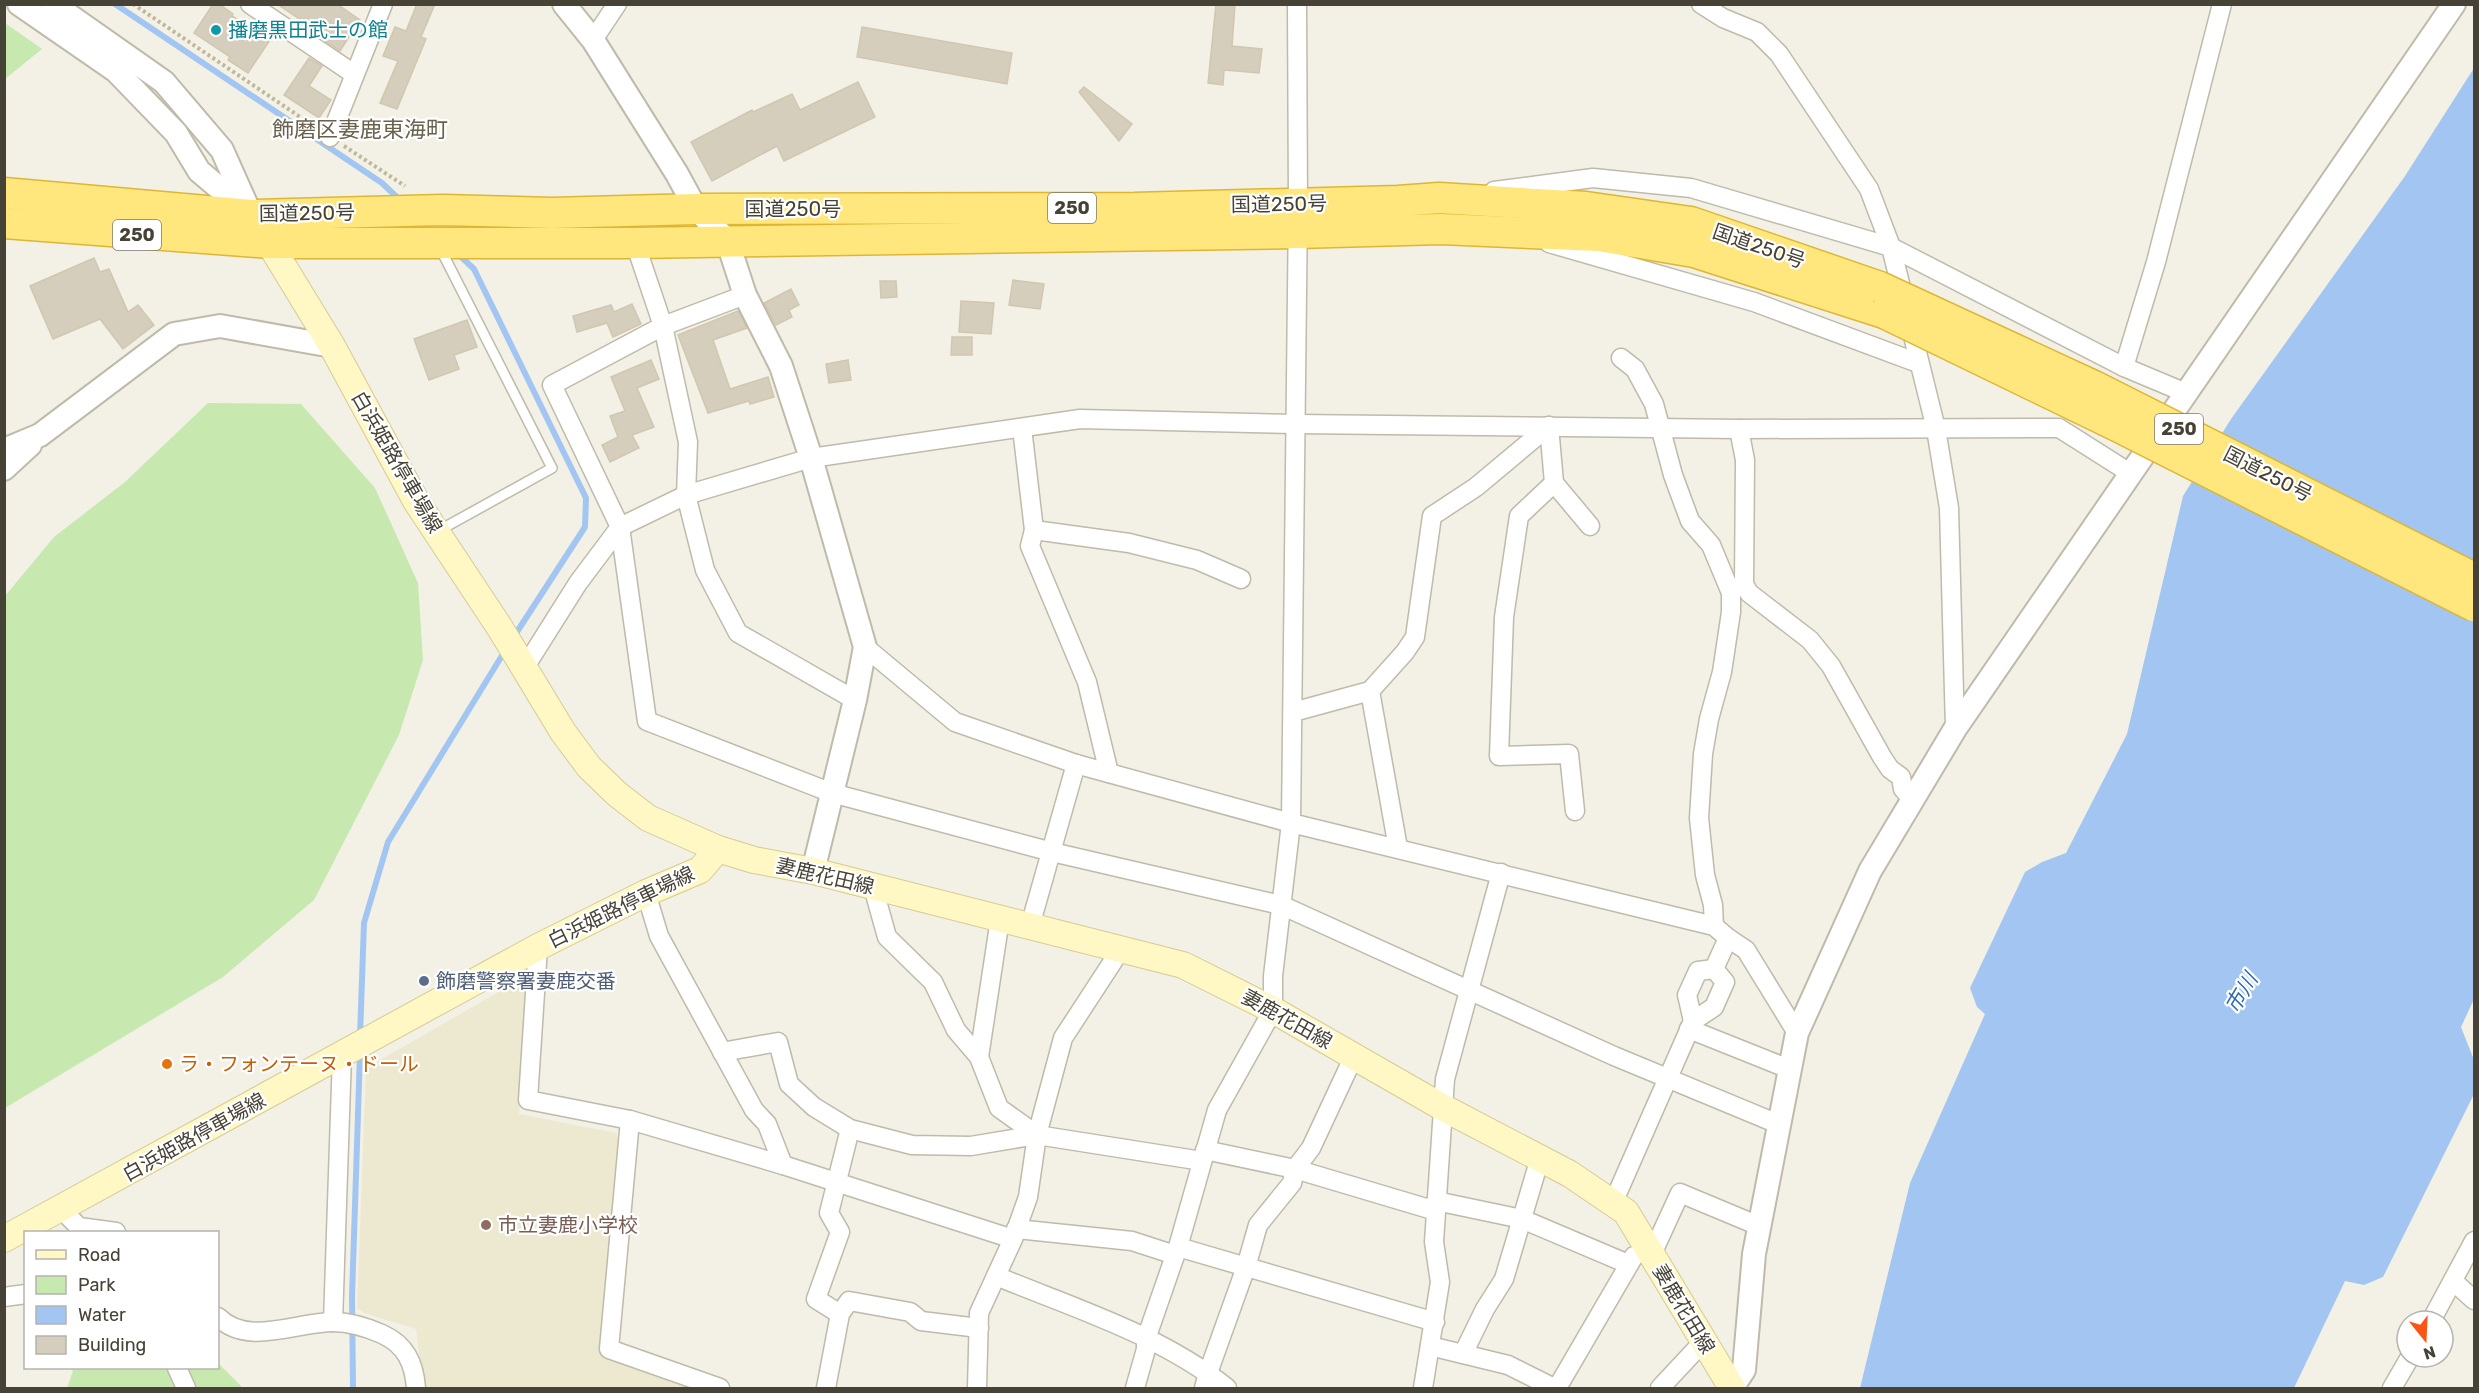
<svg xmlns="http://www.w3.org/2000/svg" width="2479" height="1393" viewBox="0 0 2479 1393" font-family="Rubik,'Noto Sans JP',sans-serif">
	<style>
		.education { fill: #ede8d0 }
		.green { fill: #c7e8af }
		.water { fill: #a2c6f1 }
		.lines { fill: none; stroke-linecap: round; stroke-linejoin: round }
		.stream { stroke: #a2c6f1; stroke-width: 6 }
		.building { fill: #d5cebc; stroke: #d0c7af; stroke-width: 1.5 }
		.service-casing { stroke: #bfbaa9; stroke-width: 12 }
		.minor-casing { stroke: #bfbaa9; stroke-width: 21 }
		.tertiary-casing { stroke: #bfbaa9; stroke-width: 26 }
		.secondary-casing { stroke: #d4cb96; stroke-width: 28 }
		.trunk-casing { stroke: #deb635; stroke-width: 33 }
		.path { stroke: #c1b89a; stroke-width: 4; stroke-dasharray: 3 3; stroke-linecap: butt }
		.service { stroke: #fff; stroke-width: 9 }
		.minor { stroke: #fff; stroke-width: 18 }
		.tertiary { stroke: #fff; stroke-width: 22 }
		.secondary { stroke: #fff8c5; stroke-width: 26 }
		.trunk { stroke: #ffe67d; stroke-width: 30 }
		.trunk-bridge-casing { stroke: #deb635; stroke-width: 33; stroke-linecap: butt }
		.trunk-bridge { stroke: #ffe67d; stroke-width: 30 }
		.culture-dot { fill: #0f9aa8; stroke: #fff; stroke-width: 2 }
		.service-dot { fill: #5c6f8a; stroke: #fff; stroke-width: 2 }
		.food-dot { fill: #e8710a; stroke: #fff; stroke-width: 2 }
		.education-dot { fill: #8d6e63; stroke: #fff; stroke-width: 2 }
		.labels { text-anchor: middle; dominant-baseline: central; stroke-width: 4.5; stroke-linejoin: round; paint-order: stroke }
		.shield { fill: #fff; stroke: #7e7b72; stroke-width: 1.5 }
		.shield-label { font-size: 18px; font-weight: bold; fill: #464235 }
		.culture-label { font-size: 20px; fill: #0d838f; stroke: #fff; text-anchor: start }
		.street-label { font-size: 20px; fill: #464235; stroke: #fff }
		.service-label { font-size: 20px; fill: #4e5e75; stroke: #fff; text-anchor: start }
		.food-label { font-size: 20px; fill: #c56008; stroke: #fff; text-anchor: start }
		.education-label { font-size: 20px; fill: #785e54; stroke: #fff; text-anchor: start }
		.water-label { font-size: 21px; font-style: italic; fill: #2e6ab3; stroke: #fff }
		.quarter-label { font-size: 22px; fill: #69614d; stroke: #fff }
	</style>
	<rect width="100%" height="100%" fill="#f3f1e6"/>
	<polygon class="education" points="530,974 519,1114 616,1133 619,1142 603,1350 711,1388 423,1388 416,1329 364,1313 357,1308 366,1068"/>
	<g class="green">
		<polygon points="5,23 42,49 5,79"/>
		<polygon points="208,403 301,404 375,488 418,583 423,660 399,735 314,900 223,977 5,1108 5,596 54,537 125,482"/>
		<polygon points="218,1363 241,1386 241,1388 67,1388 73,1371 70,1368 218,1368"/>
	</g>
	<polygon class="water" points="2474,68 2474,999 2461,1027 2474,1060 2474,1094 2383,1277 2364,1285 2345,1281 2294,1388 1860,1388 1910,1183 1985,1014 1977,1007 1970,988 2025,872 2042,862 2066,853 2127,734 2183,496 2231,419 2405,176"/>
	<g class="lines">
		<g class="stream">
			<polyline points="115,4 382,183 401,201"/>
			<polyline points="457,253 474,269 586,498 585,527 513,638"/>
			<polyline points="360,1037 364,923 388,842 506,649"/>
			<polyline points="353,1388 352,1297 360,1053"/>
		</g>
	</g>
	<g class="building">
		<polygon points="213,4 219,4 233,14 232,16 270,40 248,73 228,60 230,57 194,33"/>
		<polygon points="277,4 337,4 360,20 340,51 321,38 323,35"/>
		<polygon points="417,4 435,4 421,37 426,39 397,109 380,103 398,61 383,56 395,27 406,31"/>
		<polygon points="1216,4 1235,4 1232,46 1262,49 1259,73 1224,70 1223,85 1208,83"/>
		<polygon points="862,27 1012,53 1007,84 857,57"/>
		<polygon points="309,58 322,66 309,86 331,100 319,118 284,95"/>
		<polygon points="858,82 875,117 784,161 777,146 712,181 691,142 752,110 753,112 792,94 800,110"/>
		<polygon points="1084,87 1132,124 1119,141 1079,92"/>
		<polygon points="94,258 100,272 109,269 128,312 138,305 154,325 123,349 100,319 53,339 30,286"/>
		<polygon points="1013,280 1044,284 1040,309 1009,305"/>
		<polygon points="880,281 896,281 897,297 881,298"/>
		<polygon points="791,289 799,305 789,310 792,317 776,325 764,303"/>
		<polygon points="961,301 994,303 991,334 959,332"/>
		<polygon points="632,304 641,324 613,337 607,323 577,332 573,316 611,305 614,312"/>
		<polygon points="738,311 747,328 713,340 730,389 768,377 774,397 750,404 749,401 708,413 678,335"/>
		<polygon points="467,320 477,347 454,355 459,369 429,380 414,339"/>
		<polygon points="952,337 972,337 972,355 951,355"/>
		<polygon points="651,360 659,379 637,388 654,427 632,435 639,448 610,462 602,445 618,437 610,416 625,411 611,377"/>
		<polygon points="848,360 851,380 829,383 826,364"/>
	</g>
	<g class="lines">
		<defs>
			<polyline id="service" points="438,531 552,468 440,248"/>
			<g id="minor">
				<polyline points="250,4 354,74"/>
				<polyline points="1701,4 1723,18 1757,32 1779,54 1869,189 1891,247 1936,429 1949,508 1955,729"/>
				<polyline points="593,40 617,4"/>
				<polyline points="330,137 383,4"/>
				<polyline points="1494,191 1593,178 1691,188 1891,247 2124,367 2186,393"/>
				<polyline points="635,243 663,326 688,442 686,495 705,570 738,633 855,700"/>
				<polyline points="1549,243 1754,302 1918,363"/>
				<polyline points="745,295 663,326 552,385 620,527 647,721 832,793 1052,852 1281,905 1614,1056 1778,1124"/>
				<polyline points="1621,358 1635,369 1654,404 1673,475 1690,521 1711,545 1731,593 1731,612 1722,672 1709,719 1703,754 1699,818 1705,875 1713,905 1714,926"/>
				<polyline points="2124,367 2156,262 2222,4"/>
				<polyline points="1549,426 1554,483 1590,526"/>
				<polyline points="1022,428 1034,530 1030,546 1087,682 1109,773"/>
				<polyline points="1739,429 1745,460 1744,584 1749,593 1810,640 1831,666 1882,757 1890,769 1901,777 1903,789 1913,800"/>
				<polyline points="1554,483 1519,516 1504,617 1499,756 1569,754 1575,811"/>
				<polyline points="1034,530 1129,543 1197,560 1241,579"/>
				<polyline points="865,647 955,722 1076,764 1291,823 1714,926 1728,938 1746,950 1797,1033"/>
				<polyline points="525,667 578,583 620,527 686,495 811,458 1080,419 1296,424 1739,429 2059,428 2130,473"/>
				<polyline points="1370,691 1398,848"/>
				<polyline points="1293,712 1370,691 1405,652 1415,637 1432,516 1476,487 1549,426"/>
				<polyline points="873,887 887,937 933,982 956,1030 979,1057 999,1108 1037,1135"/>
				<polyline points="646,893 659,936 754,1110 767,1124 783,1165"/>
				<polyline points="1030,926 1076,764"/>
				<polyline points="538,947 528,1100 630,1120 783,1165 1013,1239"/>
				<polyline points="1693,1021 1687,995 1698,971 1714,969"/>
				<polyline points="1689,1029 1789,1069"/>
				<polyline points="722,1052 778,1042 789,1084 814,1107 850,1129 912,1145 971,1146 1037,1135 1202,1161"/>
				<polyline points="979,1057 1000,919"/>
				<polyline points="630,1120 609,1349 720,1388"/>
				<polyline points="1205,1150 1295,1169 1436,1211"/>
				<polyline points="1436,1201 1522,1219 1628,1264"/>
				<polyline points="1613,1203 1693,1021 1714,1007 1725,982 1714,969 1728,938"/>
				<polyline points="62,1210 79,1227 116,1232"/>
				<polyline points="1016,1229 1132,1241 1175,1255"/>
				<polyline points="1178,1247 1435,1322"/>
				<polyline points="1652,1254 1680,1193 1759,1226"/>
				<path d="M 996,1276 C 1074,1308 1161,1335 1227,1388"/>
				<polyline points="2453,1281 2474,1300"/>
				<polyline points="4,1297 26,1294"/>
				<polyline points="840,1314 816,1299 840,1232 829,1213 850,1129"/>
				<path d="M 218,1317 C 248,1347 296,1322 333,1322 C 350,1322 366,1327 382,1334 C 406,1345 414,1363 416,1388"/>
				<polyline points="2431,1321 2474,1241"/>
				<polyline points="333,1322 342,1055"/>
				<polyline points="1430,1346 1508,1365 1554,1388"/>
				<polyline points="1463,1354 1485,1309 1504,1279 1540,1158"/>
				<polyline points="177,1368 186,1388"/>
				<polyline points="826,1388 840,1314 849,1301 910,1312 921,1321 979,1328"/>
				<polyline points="977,1388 979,1313 1013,1239 1028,1197 1037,1135 1063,1038 1121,949"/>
				<polyline points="1135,1388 1146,1349 1146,1339 1178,1247 1217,1110 1273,1010 1273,976 1291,823 1298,204 1297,4"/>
				<polyline points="1204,1388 1208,1373 1246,1267 1258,1225 1292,1183 1295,1169 1311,1148 1354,1056"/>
				<polyline points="1423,1388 1440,1282 1434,1242 1445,1079 1501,873"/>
				<polyline points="1557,1388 1634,1256"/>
				<polyline points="1660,1388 1703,1342"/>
				<polyline points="2392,1388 2410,1357"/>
			</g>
			<g id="tertiary">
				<polyline points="19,4 116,71 176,133 199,171 251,215"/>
				<polyline points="53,4 164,82 222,150 247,206"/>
				<polyline points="564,4 593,40 677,174 696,209 727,240 745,295 781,366 811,458 865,647 855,700 813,871"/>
				<polyline points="4,450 40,435 174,334 220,326 332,346"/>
				<polyline points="4,469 30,445"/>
				<polyline points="1732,1388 1744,1370 1754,1254 1797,1033 1870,871 1955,729 2454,4"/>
			</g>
			<g id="secondary">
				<polyline points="260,228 332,346 416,501 500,628 563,732 589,767 617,794 648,818 718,849 754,860 813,871 1183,965 1273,1010 1442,1107 1570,1174 1626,1212 1732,1388"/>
				<polyline points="4,1239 538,947 646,893 700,870 718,849"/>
			</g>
			<g id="trunk">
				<polyline points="4,193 251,215 442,210 552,213 696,209 1134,208 1398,201 1439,198 1586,207 1691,222 1880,287"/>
				<polyline points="4,223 270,243 635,243 1297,233 1441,229 1599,236 1694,252 1884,313"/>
			</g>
		</defs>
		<use href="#service" class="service-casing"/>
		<use href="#minor" class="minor-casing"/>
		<use href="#tertiary" class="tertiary-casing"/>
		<use href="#secondary" class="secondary-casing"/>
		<use href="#trunk" class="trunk-casing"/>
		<g class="path">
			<polyline points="133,4 315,127"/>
			<polyline points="344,146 405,186"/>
		</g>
		<use href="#service" class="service"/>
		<use href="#minor" class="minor"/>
		<use href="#tertiary" class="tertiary"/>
		<use href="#secondary" class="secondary"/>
		<use href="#trunk" class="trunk"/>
		<defs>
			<g id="trunk-bridge">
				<polyline points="1880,287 2094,386 2474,578"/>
				<polyline points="1884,313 2117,426 2474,606"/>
			</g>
		</defs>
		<use href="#trunk-bridge" class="trunk-bridge-casing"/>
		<use href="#trunk-bridge" class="trunk-bridge"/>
	</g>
	<circle class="culture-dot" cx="216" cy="30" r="6"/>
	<circle class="service-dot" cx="424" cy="981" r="6"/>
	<circle class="food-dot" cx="167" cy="1064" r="6"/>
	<circle class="education-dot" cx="486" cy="1225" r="6"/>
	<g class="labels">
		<g class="shield">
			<rect x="1048" y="193" width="48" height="30" rx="4.5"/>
			<rect x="113" y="220" width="48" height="30" rx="4.5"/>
			<rect x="2155" y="414" width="48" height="30" rx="4.5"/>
		</g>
		<g class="shield-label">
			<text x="1072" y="208">250</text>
			<text x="137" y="235">250</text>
			<text x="2179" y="429">250</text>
		</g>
		<g class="culture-label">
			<text x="228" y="30">播磨黒田武士の館</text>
		</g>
		<g class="street-label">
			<text transform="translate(1279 204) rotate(-1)">国道250号</text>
			<text x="793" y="209">国道250号</text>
			<text transform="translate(307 213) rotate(-1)">国道250号</text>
			<text transform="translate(1759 246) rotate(19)">国道250号</text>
			<text transform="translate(397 462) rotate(60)">白浜姫路停車場線</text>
			<text transform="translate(2268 474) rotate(27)">国道250号</text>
			<text transform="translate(825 876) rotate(13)">妻鹿花田線</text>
			<text transform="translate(621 907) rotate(-26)">白浜姫路停車場線</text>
			<text transform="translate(1287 1019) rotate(29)">妻鹿花田線</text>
			<text transform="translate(194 1137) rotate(-29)">白浜姫路停車場線</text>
			<text transform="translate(1684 1309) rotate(59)">妻鹿花田線</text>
		</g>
		<g class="service-label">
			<text x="436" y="981">飾磨警察署妻鹿交番</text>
		</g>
		<g class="food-label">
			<text x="179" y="1064">ラ・フォンテーヌ・ドール</text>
		</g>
		<g class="education-label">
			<text x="498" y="1225">市立妻鹿小学校</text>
		</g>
		<g class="water-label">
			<text transform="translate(2241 993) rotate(-59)">市川</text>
		</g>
		<g class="quarter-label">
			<text x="360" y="129">飾磨区妻鹿東海町</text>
		</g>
	</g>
	<rect width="2479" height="1393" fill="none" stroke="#464235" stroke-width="12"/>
	<rect x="24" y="1231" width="195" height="138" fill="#ffffff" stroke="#b5b3ae" stroke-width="1.5"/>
	<rect x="36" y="1250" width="30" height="9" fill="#fff8c5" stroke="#b5b3ae" stroke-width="1.5"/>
	<text x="78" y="1261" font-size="18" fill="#464235">Road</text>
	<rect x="36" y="1276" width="30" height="18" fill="#c7e8af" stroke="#b5b3ae" stroke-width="1.5"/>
	<text x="78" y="1291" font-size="18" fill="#464235">Park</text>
	<rect x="36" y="1306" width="30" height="18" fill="#a2c6f1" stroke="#b5b3ae" stroke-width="1.5"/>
	<text x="78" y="1321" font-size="18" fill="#464235">Water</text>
	<rect x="36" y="1336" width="30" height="18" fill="#d5cebc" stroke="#b5b3ae" stroke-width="1.5"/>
	<text x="78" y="1351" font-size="18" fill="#464235">Building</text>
	<g transform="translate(2425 1339) rotate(162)"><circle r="28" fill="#ffffff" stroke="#b5b3ae" stroke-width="1.5"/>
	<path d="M0-4.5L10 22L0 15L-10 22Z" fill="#fb5515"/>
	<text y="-9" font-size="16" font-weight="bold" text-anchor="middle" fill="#464235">N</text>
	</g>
</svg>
